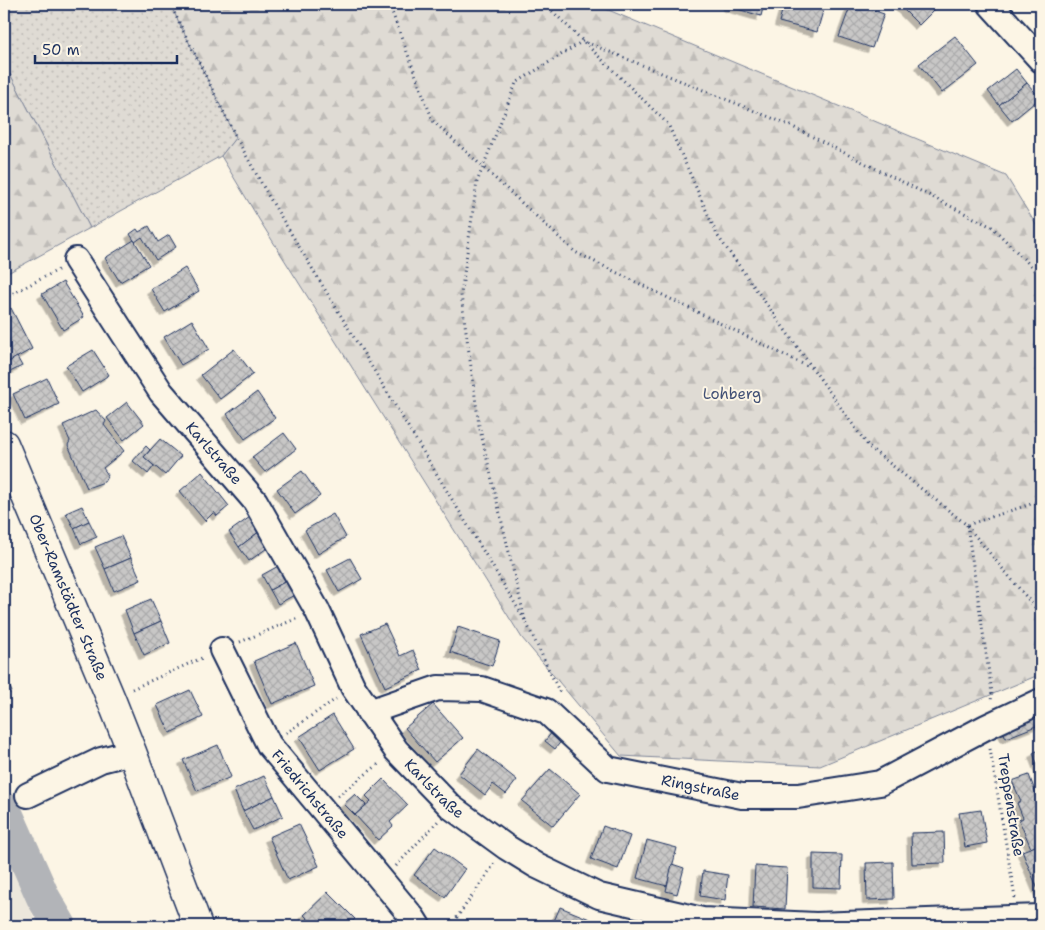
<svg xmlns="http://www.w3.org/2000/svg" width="1045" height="930" viewBox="0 0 1045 930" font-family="'Shantell Sans',sans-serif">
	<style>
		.built { fill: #ece7dc }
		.grass { fill: url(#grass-dots); stroke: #7d8599 }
		.forest { fill: url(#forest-firs); stroke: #7d8599 }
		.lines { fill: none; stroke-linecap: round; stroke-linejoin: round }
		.river { stroke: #b2b4b8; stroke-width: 34 }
		.building { fill: url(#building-cross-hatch); stroke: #1b2f5e; filter: url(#shadow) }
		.minor-casing { stroke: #1b2f5e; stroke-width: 28 }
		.major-casing { stroke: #1b2f5e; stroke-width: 31 }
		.path { stroke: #1b2f5e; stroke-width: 3; stroke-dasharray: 1 4; stroke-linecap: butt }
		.minor { stroke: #fcf5e5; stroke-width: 24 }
		.major { stroke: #fcf5e5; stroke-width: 28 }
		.labels { text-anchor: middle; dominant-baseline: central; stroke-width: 4; stroke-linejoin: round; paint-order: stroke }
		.park-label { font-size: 15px; fill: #425176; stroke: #fcf5e5 }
		.street-label { font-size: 15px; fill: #1b2f5e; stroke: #fcf5e5 }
	</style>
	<defs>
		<pattern id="grass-dots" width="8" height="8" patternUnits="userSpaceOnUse" patternTransform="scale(1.25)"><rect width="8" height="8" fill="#dfdbd4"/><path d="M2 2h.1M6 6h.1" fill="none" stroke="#bfbcb8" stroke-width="1.8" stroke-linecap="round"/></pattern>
		<pattern id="forest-firs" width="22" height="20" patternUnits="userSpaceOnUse" patternTransform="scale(1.25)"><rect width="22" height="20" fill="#dfdbd4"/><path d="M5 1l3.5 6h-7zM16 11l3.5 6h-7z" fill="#bfbcb8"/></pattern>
		<pattern id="building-cross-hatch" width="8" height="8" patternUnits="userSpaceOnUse" patternTransform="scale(1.25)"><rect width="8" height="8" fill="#c8c7c6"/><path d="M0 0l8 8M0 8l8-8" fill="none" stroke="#ababac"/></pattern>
		<filter id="shadow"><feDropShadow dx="-4.5" dy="4.5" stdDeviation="0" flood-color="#0004"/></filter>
	</defs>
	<rect width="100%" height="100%" fill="#fcf5e5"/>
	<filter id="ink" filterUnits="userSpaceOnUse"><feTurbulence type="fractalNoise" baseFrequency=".02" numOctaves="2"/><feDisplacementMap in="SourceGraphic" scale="10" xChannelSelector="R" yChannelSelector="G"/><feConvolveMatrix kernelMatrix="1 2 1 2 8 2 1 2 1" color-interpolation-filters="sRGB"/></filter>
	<g filter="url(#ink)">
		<polygon class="built" points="4,838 37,926 4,926"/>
		<polygon class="grass" points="4,4 170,4 236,137 221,156 90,228 10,74 4,69"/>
		<g class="forest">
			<polygon points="170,4 594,4 1006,176 1041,233 1041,674 820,766 621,756 522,638 260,221 221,156 236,137"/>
			<polygon points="4,69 10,74 90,228 4,275"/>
		</g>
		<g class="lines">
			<polyline class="river" points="4,809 43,897 60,926"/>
		</g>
		<g class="building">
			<polygon points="727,4 764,4 761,16 727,6"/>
			<polygon points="784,4 825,4 817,32 779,22"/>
			<polygon points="851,4 855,4 884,14 872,48 839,37"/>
			<polygon points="898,4 940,4 919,25"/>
			<polygon points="955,36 978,65 942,93 919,64"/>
			<polygon points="1016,69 1027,83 999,105 988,91"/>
			<polygon points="1027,83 1040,98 1012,121 999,105"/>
			<polygon points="149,226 158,242 169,235 176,247 156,260 142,237 135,242 130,234 137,229 139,232"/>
			<polygon points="134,240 149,265 120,282 105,258"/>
			<polygon points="185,268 199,291 165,312 151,289"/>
			<polygon points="63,282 84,317 63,330 42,294"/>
			<polygon points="11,308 32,349 5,364 4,312"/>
			<polygon points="192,320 209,349 181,365 164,337"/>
			<polygon points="234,349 253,374 220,399 201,375"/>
			<polygon points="93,350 109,375 82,392 66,366"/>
			<polygon points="17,357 22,366 6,374 4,369 5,364"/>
			<polygon points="47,378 59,404 25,420 13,394"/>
			<polygon points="257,392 275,418 245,439 227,414"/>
			<polygon points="127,402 144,424 124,440 107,418"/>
			<polygon points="96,410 106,421 104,425 124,451 103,468 108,475 104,482 87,488 68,445 70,441 63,425"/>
			<polygon points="284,433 296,449 265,472 252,457"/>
			<polygon points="160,439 181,456 165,475 144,457"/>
			<polygon points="146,446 150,450 144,457 154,466 148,474 133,461"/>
			<polygon points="302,471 320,496 295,514 277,489"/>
			<polygon points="202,472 229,506 217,516 214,512 205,521 180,491"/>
			<polygon points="82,506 89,521 74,528 66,513"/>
			<polygon points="333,514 346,537 318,554 305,530"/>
			<polygon points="250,517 260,531 239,547 229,532"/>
			<polygon points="89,521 97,537 81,544 74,528"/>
			<polygon points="260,531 270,546 249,561 239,547"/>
			<polygon points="121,536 131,558 105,569 95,547"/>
			<polygon points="131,558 141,580 114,591 105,569"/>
			<polygon points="350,558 362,579 339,592 327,570"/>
			<polygon points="282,564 290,579 270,590 262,575"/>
			<polygon points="290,579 298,593 278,604 270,590"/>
			<polygon points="151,599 161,621 134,633 125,610"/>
			<polygon points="161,621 170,643 144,655 134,633"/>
			<polygon points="385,624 400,656 413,650 422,670 385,687 361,634"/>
			<polygon points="458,627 500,641 492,666 450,652"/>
			<polygon points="296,643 314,686 272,704 254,661"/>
			<polygon points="4,673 12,692 4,695"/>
			<polygon points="190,690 203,717 170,733 157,705"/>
			<polygon points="433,704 463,738 435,762 405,728"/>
			<polygon points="1041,711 1041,724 1006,738 1001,727"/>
			<polygon points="333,715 354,749 320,770 299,737"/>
			<polygon points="556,727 566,735 555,749 545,741"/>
			<polygon points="218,745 231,777 197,791 183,760"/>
			<polygon points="478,749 517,780 506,794 493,784 485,795 459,774"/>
			<polygon points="1041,749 1041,774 1033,753"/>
			<polygon points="550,769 580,794 553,826 522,801"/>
			<polygon points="1029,775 1041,807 1041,844 1031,848 1019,820 1023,818 1017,803 1021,801 1012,781"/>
			<polygon points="264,776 274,796 243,811 234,790"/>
			<polygon points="383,779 408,805 390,822 393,826 378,840 355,815 371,801 366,796"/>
			<polygon points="355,794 366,805 355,815 344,804"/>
			<polygon points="274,796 283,816 253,830 243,811"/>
			<polygon points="981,810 987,843 965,847 959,813"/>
			<polygon points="299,824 319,866 288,880 269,837"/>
			<polygon points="603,826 630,836 618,869 591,859"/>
			<polygon points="944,832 945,863 912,864 911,833"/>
			<polygon points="647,840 677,848 667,886 637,878"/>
			<polygon points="1041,844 1041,891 1039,892 1022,851"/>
			<polygon points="435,847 465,869 445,897 414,875"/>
			<polygon points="813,854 842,855 841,888 813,887"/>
			<polygon points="893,862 894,899 867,900 866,863"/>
			<polygon points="672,864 684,868 677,894 666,891"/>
			<polygon points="755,866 787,868 785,909 753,907"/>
			<polygon points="703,871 728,875 725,900 700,896"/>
			<polygon points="328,892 355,919 347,926 315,926 304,915"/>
			<polygon points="560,907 592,920 590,926 552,926"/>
		</g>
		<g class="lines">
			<defs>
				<g id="minor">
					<polyline points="990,4 1041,60"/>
					<path id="s1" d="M 76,260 L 161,392 L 255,501 L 317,610 L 353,687 L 396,750 L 451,807 L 506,847 L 537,866 L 599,896 L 702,920 L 816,925 L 1041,917"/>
					<path id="s2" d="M 222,650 L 269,745 L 413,918 L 418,926"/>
					<path id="s3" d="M 369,712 L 438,688 L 482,689 L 546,711 L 608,769 L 742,796 L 798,796 L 880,783 L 986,727 L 1041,701"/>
					<polyline points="28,795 101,760 132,752"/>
				</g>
				<g id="major">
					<path id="s4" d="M 4,444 L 111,699 L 132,752 L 198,926"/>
				</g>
			</defs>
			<use href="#minor" class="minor-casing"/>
			<use href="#major" class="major-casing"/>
			<g class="path">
				<polyline points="170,4 236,137 269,197 525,620 561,695"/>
				<polyline points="389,4 433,121 575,252 813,369"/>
				<polyline points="545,4 668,124 717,235 869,447 967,525 1040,501 1041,503"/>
				<polyline points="4,298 58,270"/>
				<polyline points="967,525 992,693 991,701"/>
				<polyline points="967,526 1038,611 1041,613"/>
				<polyline points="525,620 479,425 461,295 477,182 516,83 583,41 789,125 992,227 1041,276"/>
				<polyline points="240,642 298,618"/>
				<polyline points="132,689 204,657"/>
				<polyline points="286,733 336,699"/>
				<polyline points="990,749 1015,898"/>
				<polyline points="338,796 380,763"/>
				<polyline points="396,866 438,821"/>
				<polyline points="451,926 495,863"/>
			</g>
			<use href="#minor" class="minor"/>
			<use href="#major" class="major"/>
		</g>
	</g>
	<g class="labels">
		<g class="park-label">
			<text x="732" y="394">Lohberg</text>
		</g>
		<g class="street-label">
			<text stroke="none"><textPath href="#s1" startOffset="238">Karlstraße</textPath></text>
			<text stroke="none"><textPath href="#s4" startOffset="166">Ober-Ramstädter Straße</textPath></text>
			<text stroke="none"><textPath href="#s3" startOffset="364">Ringstraße</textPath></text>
			<text stroke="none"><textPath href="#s1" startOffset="642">Karlstraße</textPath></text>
			<text stroke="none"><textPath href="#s2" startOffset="170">Friedrichstraße</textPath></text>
			<text transform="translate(1011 805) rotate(81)">Treppenstraße</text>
		</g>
	</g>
	<rect width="1045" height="930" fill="none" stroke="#fcf5e5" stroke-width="20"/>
	<rect x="10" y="10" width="1025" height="910" fill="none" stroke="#1b2f5e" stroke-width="2" filter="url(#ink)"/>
	<path d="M35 55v8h142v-8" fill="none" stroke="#1b2f5e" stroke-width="2.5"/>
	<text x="42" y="55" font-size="15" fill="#1b2f5e" stroke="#fcf5e5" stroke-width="4" paint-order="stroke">50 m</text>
</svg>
